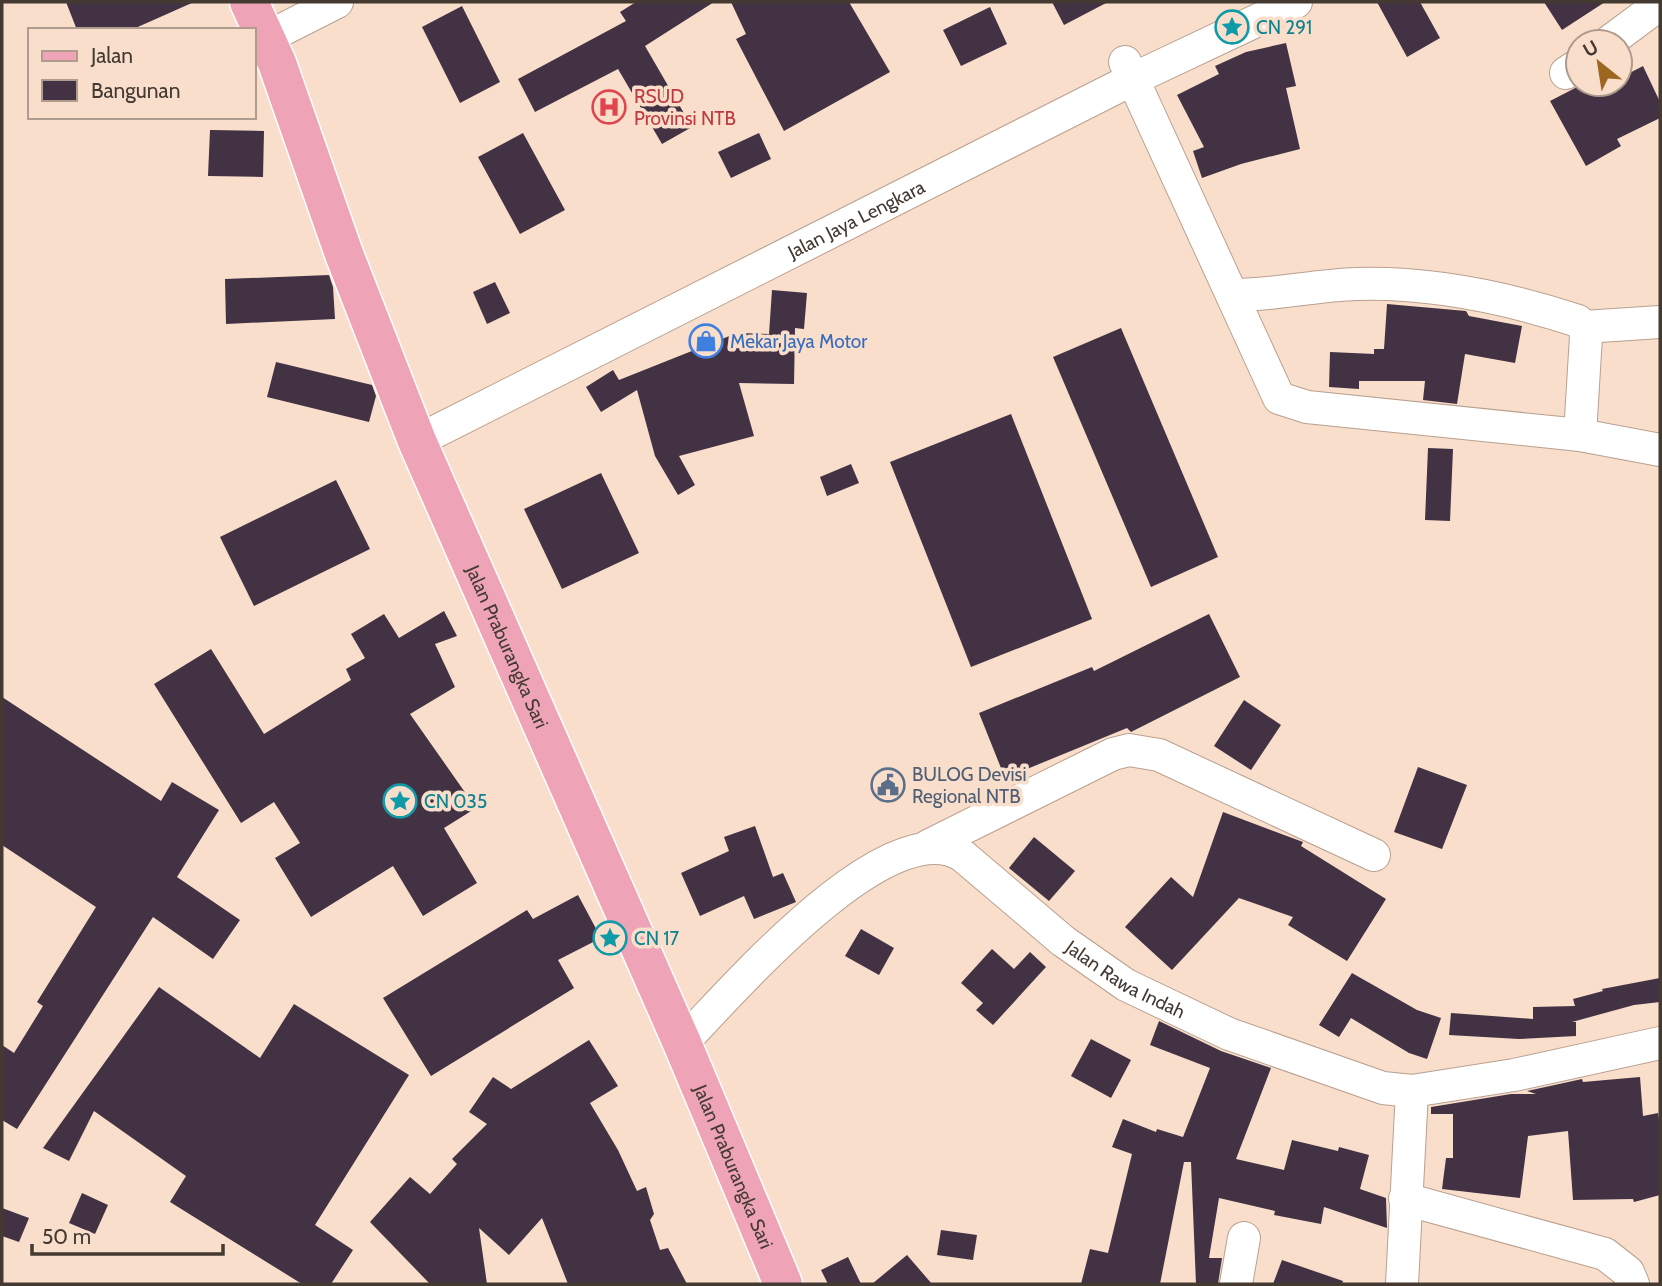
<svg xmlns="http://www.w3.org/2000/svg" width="1662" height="1286" viewBox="0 0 1662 1286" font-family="Cabin,sans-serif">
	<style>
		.building { fill: #423244 }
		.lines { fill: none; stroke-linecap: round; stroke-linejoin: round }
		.minor-casing { stroke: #b9a08f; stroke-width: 34 }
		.major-casing { stroke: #fff; stroke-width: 41 }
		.minor { stroke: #fff; stroke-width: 32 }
		.major { stroke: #eea4b6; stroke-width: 38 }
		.labels { text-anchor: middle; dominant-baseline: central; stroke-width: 7; stroke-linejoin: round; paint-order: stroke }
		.culture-label { font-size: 19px; fill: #0d838f; stroke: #f8decb; text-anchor: start }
		.health-label { font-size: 19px; fill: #be3a42; stroke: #f8decb; text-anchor: start }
		.street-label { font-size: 19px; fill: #443a32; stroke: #f8decb }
		.shop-label { font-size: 19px; fill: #366cbe; stroke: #f8decb; text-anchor: start }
		.service-label { font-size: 19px; fill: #4e5e75; stroke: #f8decb; text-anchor: start }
	</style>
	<rect width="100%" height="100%" fill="#f8decb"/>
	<g class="building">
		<polygon points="66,2 194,2 131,30 77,30"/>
		<polygon points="636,2 714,2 645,46 692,127 662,144 618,69 535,112 518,79 626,21 620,12"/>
		<polygon points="731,2 849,2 890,72 784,131 736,39 746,34"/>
		<polygon points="1052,2 1108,2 1064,25"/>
		<polygon points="1377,2 1420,2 1440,38 1407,57"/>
		<polygon points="1544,2 1605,2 1562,30"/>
		<polygon points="462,6 500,82 460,103 422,27"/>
		<polygon points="990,7 1007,44 961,66 943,30"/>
		<polygon points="1286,43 1296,86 1286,88 1300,149 1241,164 1202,178 1193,151 1204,147 1177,95 1219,74 1215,66 1246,52"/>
		<polygon points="1643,66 1660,102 1660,118 1617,139 1621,146 1586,166 1550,101 1583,84 1586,84 1591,92 1607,84 1620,84 1620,78"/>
		<polygon points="210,130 264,131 263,177 208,176"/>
		<polygon points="523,133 565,210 520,234 478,157"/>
		<polygon points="759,133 771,159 731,178 718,152"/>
		<polygon points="329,275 333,287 335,319 226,324 225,279"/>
		<polygon points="495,282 510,313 487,324 473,292"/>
		<polygon points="772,290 807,293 804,329 795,328 794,384 739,383 754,436 679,456 695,485 678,495 655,456 637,390 601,412 586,387 613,370 619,380 737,333 769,334"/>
		<polygon points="1387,304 1466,311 1469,316 1522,326 1515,363 1465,354 1457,404 1423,400 1425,381 1359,381 1359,389 1329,387 1330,352 1374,354 1374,349 1384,349"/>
		<polygon points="1121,328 1218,557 1151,587 1053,357"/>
		<polygon points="276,362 372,385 376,396 369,422 267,397"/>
		<polygon points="1011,414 1092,619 971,667 890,462"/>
		<polygon points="1428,448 1453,449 1450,521 1425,520"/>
		<polygon points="851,464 859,483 827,496 820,477"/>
		<polygon points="601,473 639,553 562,589 524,509"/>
		<polygon points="336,480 370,549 254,606 220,537"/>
		<polygon points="444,611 457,636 435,644 455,687 410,714 476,808 444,828 477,883 423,916 393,866 311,917 275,858 300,843 274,802 241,823 154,684 211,649 264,734 351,680 346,669 365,658 351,634 384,614 399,638"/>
		<polygon points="1209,614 1240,677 1131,732 1127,728 1005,778 979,713 1092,667 1094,671"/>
		<polygon points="2,697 161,801 172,782 219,810 177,877 240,920 213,959 153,917 17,1129 2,1120 2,1045 14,1053 43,1006 37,1002 96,907 2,845"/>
		<polygon points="1244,700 1281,725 1251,770 1214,746"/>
		<polygon points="1418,767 1467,785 1442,849 1394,832"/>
		<polygon points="1223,812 1303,842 1301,846 1386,899 1347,961 1288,925 1293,917 1239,898 1172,970 1125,927 1171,877 1193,897"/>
		<polygon points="755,826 773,877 783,873 796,902 754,919 744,896 700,916 681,873 729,851 724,837"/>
		<polygon points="1034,837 1075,871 1049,901 1009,868"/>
		<polygon points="578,895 601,938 558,960 574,988 431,1076 383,998 527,910 533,919"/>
		<polygon points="861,929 894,948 879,975 845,956"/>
		<polygon points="992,949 1014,969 1030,952 1046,967 993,1025 976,1010 983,1003 961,983"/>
		<polygon points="1352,973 1417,1010 1441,1018 1427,1059 1409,1053 1351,1018 1339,1037 1319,1025"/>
		<polygon points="1660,978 1660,1002 1634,1005 1572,1022 1576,1022 1576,1036 1519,1039 1449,1035 1451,1013 1533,1019 1533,1007 1575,1006 1573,999 1603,991 1602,989"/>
		<polygon points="159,987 260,1058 294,1004 409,1075 315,1225 353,1250 331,1284 302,1284 170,1202 186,1176 94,1111 69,1161 43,1148"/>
		<polygon points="1159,1021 1221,1051 1271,1068 1236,1159 1284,1170 1292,1140 1338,1151 1339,1147 1369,1155 1360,1189 1386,1198 1387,1228 1324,1207 1321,1224 1274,1215 1275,1211 1219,1198 1209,1258 1222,1258 1218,1284 1196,1284 1191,1162 1184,1162 1160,1284 1081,1284 1090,1249 1108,1253 1132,1154 1112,1147 1123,1119 1156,1132 1157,1129 1183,1137 1210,1068 1150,1045"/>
		<polygon points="1091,1039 1131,1060 1111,1098 1071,1076"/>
		<polygon points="589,1040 618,1086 590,1103 618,1150 637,1191 646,1187 654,1214 650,1220 660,1250 668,1248 687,1284 568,1284 542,1218 509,1255 479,1228 487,1284 430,1284 370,1222 410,1177 430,1194 457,1164 452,1159 487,1124 469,1112 493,1077 511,1089"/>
		<polygon points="1640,1077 1643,1116 1658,1113 1660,1126 1660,1195 1634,1202 1633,1199 1573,1200 1568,1131 1528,1136 1520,1198 1442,1189 1446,1158 1453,1158 1453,1114 1431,1114 1431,1107 1511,1094 1536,1094 1527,1091 1582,1079 1583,1082"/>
		<polygon points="82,1193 108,1205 95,1234 69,1223"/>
		<polygon points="2,1208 29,1218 19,1242 2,1236"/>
		<polygon points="941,1230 977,1235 973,1260 937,1255"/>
		<polygon points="907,1255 932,1284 872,1284"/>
		<polygon points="848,1257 861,1284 828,1284 821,1270"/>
		<polygon points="1282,1260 1343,1281 1342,1284 1273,1284"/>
	</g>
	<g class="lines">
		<defs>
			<g id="minor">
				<polyline points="266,38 337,2"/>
				<polyline points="1609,42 1660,4"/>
				<polyline points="1125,62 1279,398 1307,407 1580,435 1660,450"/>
				<polyline points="1566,73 1578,65"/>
				<path d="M 1235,295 C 1276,295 1316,285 1357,284 C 1431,282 1508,298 1578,321 L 1584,327 L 1586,336 L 1580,435"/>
				<polyline points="1584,327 1660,322"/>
				<path id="s1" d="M 417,441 L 1133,79 L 1296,2"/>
				<polyline points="928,846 1113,754 1129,750 1159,755 1374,855"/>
				<path id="s2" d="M 682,1043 C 730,994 889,807 963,856 L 1063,941 L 1126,985 L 1229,1034 L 1383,1088 L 1412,1091 L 1514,1075 L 1660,1043"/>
				<polyline points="1405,1199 1605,1254 1628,1272 1633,1284"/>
				<polyline points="1236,1284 1244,1238"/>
				<polyline points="1402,1284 1412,1091"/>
			</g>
			<g id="major">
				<path id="s3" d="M 249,2 L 277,63 L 344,254 L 417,441 L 682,1043 L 783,1284"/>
			</g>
		</defs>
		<use href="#minor" class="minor-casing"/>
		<use href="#major" class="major-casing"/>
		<use href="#minor" class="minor"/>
		<use href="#major" class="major"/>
	</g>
	<defs>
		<symbol id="sight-ring" viewBox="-11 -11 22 22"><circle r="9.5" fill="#f8decb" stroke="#0f9aa8" stroke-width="1.5"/><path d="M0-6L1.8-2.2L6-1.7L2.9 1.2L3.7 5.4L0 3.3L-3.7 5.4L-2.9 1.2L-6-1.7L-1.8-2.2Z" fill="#0f9aa8"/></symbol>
		<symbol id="hospital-ring" viewBox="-11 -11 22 22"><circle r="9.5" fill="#f8decb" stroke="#e0444e" stroke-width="1.5"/><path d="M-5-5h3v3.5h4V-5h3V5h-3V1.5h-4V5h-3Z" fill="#e0444e"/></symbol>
		<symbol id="shop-ring" viewBox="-11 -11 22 22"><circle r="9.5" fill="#f8decb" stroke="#3f7fe0" stroke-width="1.5"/><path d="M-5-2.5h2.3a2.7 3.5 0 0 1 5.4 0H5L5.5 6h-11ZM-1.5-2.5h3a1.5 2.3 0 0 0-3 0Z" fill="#3f7fe0"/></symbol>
		<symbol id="civic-ring" viewBox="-11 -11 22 22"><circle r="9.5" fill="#f8decb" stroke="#5c6f8a" stroke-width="1.5"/><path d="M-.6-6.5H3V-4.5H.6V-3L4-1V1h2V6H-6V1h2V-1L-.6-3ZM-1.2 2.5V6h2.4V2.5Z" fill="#5c6f8a"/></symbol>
	</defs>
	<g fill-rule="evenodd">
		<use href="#sight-ring" x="1213" y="8" width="38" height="38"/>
		<use href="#hospital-ring" x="590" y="88" width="38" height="38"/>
		<use href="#shop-ring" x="687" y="322" width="38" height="38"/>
		<use href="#civic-ring" x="869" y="766" width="38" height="38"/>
		<use href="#sight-ring" x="381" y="782" width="38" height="38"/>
		<use href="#sight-ring" x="591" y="919" width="38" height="38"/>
	</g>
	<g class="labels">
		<g class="culture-label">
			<text x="1256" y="27">CN 291</text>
			<text x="424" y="801">CN 035</text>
			<text x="634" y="938">CN 17</text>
		</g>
		<g class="health-label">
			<text x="634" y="96">RSUD<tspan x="634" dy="22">Provinsi NTB</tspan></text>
		</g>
		<g class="street-label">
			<text stroke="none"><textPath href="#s1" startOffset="492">Jalan Jaya Lengkara</textPath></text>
			<text stroke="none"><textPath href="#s3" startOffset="695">Jalan Praburangka Sari</textPath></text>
			<text stroke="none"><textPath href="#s2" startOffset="560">Jalan Rawa Indah</textPath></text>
			<text stroke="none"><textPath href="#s3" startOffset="1262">Jalan Praburangka Sari</textPath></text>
		</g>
		<g class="shop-label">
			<text x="730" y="341">Mekar Jaya Motor</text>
		</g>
		<g class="service-label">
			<text x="912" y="774">BULOG Devisi<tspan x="912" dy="22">Regional NTB</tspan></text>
		</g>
	</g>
	<rect width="1662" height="1286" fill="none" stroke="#443a32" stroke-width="7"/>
	<rect x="28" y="28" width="228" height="91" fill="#f8decb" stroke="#b09c8e" stroke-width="2"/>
	<rect x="42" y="51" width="35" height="10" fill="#eea4b6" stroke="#b09c8e" stroke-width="2"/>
	<text x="91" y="63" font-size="21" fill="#443a32">Jalan</text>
	<rect x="42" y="80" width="35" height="21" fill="#423244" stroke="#b09c8e" stroke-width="2"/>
	<text x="91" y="98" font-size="21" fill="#443a32">Bangunan</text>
	<g transform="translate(1599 63) rotate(330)"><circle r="33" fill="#f8decb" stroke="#b09c8e" stroke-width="2"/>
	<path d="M0-5L12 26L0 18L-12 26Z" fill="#9e6721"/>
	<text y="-10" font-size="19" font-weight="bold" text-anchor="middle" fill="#443a32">U</text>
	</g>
	<path d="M32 1244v10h191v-10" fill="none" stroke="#443a32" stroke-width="3.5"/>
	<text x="42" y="1244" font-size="21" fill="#443a32" stroke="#f8decb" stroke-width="5" paint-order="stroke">50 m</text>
</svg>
